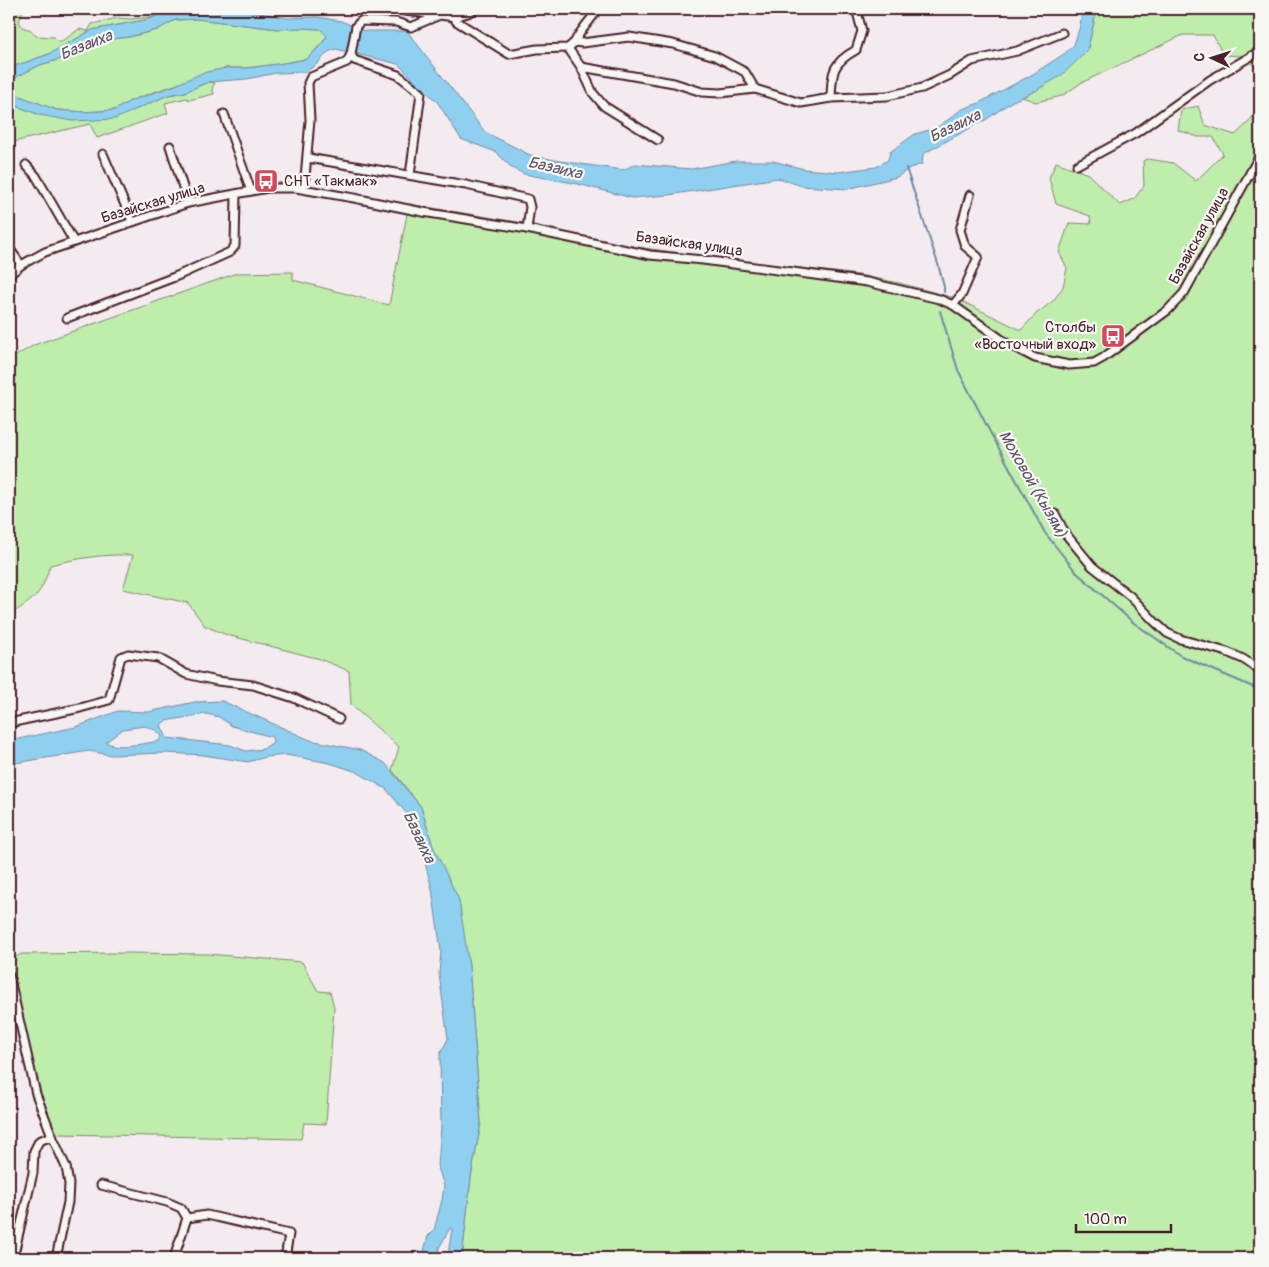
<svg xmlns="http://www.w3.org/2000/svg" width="1269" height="1267" viewBox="0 0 1269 1267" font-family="Pangolin,sans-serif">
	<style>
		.green { fill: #beedac; stroke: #84866c }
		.water { fill: #8fd0f0; stroke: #7389a1; fill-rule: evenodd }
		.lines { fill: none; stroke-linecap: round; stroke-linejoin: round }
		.stream { stroke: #7389a1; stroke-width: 2 }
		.minor-casing { stroke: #4a1f2b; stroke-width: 11 }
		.minor { stroke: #f6f6f2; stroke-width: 7 }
		.labels { text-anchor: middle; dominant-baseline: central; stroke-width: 4.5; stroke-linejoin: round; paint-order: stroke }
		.poi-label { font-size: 15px; fill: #4a1f2b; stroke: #f6f6f2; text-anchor: start }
		.street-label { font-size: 15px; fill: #4a1f2b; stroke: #f6f6f2 }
		.water-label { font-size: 16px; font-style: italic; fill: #5f5466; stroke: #f6f6f2 }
	</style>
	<rect width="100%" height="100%" fill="#f3ebf0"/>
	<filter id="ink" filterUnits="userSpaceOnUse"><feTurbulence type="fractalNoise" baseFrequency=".02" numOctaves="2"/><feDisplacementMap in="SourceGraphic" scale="10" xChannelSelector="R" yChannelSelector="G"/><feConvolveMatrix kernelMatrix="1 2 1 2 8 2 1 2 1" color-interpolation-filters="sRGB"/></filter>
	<g filter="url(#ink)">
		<g class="green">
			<polygon points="9,9 24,9 19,21 22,27 31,30 36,36 54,37 59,42 67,38 79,29 88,31 92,24 117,18 131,19 152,17 162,10 172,9 150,19 92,30 49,54 9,68"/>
			<polygon points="1095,9 1260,9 1260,71 1242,56 1223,55 1213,35 1183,35 1081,83 1062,96 1036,102 1022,97 1037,90 1087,51 1095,18"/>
			<polygon points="197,19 278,29 299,28 320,29 327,36 322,43 307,59 278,64 247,68 226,68 154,92 130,101 115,110 85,112 57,110 9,92 9,81 12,79 40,65 78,54 103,40 129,37 157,30 175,20"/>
			<polygon points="208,82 215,83 212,88 214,94 189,100 187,98 165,103 168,113 97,138 90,124 9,143 9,103 40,115 137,109 168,95 185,92"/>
			<path d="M 1260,105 L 1260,1258 L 462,1258 L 471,1177 L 481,1123 L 469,966 L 421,807 L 392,770 L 399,747 L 351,705 L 349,671 L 320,659 L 227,635 L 205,626 L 188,603 L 123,589 L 133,555 C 104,554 79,558 50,565 C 41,595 37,597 11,614 L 9,613 L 9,360 L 34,345 L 237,273 L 293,272 L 293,280 L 389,305 L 409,204 L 529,224 L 609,243 L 701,256 L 859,275 L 899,283 L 955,298 L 1021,330 L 1036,314 L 1054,300 L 1063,287 L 1067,268 L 1059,252 L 1069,223 L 1091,224 L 1090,216 L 1056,204 L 1049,178 L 1056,162 L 1088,174 L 1120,205 L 1134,199 L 1144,186 L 1143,161 L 1148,159 L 1173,163 L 1196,181 L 1223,154 L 1213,137 L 1198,137 L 1178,130 L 1181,110 L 1198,106 L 1205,125 L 1235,135 L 1249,122 Z"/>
			<polygon points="127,953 208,954 302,962 318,991 330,992 334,1007 326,1124 304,1123 301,1139 58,1134 44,1108 25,1030 11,960 21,954"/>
		</g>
		<g class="water">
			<polygon points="172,9 231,9 250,11 287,18 317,17 341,21 365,31 407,31 485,132 530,155 560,161 623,170 635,164 691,169 736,161 773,161 804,169 838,172 876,167 888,160 890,152 915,134 936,128 952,117 960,110 979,103 1033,74 1064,54 1074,45 1080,26 1082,9 1095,9 1095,18 1087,51 1062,75 1037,90 1011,102 987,119 923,154 922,164 910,168 897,177 847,189 802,186 778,178 668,195 632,198 578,184 524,174 512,168 496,152 461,139 438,103 398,64 336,49 328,52 318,63 306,72 276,73 247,79 208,82 185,92 168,95 115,119 72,121 40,115 9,103 9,92 57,110 85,112 115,110 130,101 173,86 202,73 226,68 247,68 278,64 307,59 322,44 327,36 320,29 299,28 278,29 197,19 175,20 157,30 129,37 103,40 78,54 40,65 9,81 9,68 49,54 92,30 150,19"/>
			<path d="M 222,701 L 310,740 L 360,750 L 385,763 L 421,807 L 433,846 L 459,900 L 469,966 L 481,1123 L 471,1177 L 462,1258 L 449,1258 L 449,1248 L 452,1229 L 450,1228 L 439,1248 L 437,1258 L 422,1258 L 428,1236 L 434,1230 L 442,1200 L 444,1186 L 438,1167 L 441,1126 L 440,1054 L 448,1039 L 439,974 L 441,951 L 432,889 L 423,855 L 407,814 L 386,789 L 357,772 L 330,763 L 286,755 L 266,757 L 248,762 L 204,755 L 165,753 L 111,755 L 89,751 L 9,764 L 9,741 L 76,727 L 118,711 L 148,712 L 195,702 ZM 206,714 L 219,717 L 232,726 L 272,737 L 273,742 L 263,749 L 246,751 L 230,745 L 167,738 L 161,725 L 165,721 ZM 145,726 L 155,730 L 162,736 L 159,741 C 146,743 116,750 106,742 L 123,729 Z"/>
		</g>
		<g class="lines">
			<g class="stream">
				<polyline points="906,168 938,264 944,287 944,292"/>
				<polyline points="940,311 958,370 989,430 1045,533 1077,573 1134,623 1181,656 1260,690"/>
			</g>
			<defs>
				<g id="minor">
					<polyline points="399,9 405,11 438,15"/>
					<polyline points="454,17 456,21 509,54 537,49 568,48 575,42 582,43 629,37 673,44 715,56 745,72 755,89 801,103 831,98 887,96 922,88 950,75 972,61 1017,51 1062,33"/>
					<path d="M 575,42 C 577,34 592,19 598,9"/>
					<polyline points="568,48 581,67 593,93 604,106 658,140"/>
					<polyline points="351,54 356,26 361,21 396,22 411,27 440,15 454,17 468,13 474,9"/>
					<polyline points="581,67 674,83 702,92 720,93 755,89"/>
					<path d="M 831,98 C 832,72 832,63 856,50 L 862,31 L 857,12 L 853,9"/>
					<polyline points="224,114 251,191"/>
					<polyline points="170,146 188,203"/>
					<polyline points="103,154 132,221"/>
					<polyline points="308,158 466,185 528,199 530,207 527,229"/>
					<polyline points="26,165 36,176 74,242"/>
					<polyline points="1077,165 1136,133 1210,80 1260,51"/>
					<polyline points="304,189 310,120 308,83 311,77 347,62 351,54 354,60 398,75 421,93 410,175"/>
					<polyline points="9,248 21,265"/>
					<polyline points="9,275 21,265 45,252 188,203 251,191 268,188 296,188 354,198 423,212 527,229 650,255 703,260 867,282 939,299 953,305 1008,344 1035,358 1069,365 1094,363 1103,358 1168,310 1184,293 1260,155"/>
					<polyline points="953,305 962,294 978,257 965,246 960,230 970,195"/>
					<polyline points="67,318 177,276 230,252 235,246 236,194"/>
					<polyline points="1055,514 1065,533 1092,566 1130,596 1154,621 1167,633 1180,639 1227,652 1243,659 1260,670"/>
					<polyline points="9,723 80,708 109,700 121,657 128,654 158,658 186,674 217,681 253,685 294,698 339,719"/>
					<polyline points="9,975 36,1094 52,1136 66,1167 69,1184 68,1202 56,1258"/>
					<polyline points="101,1185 167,1202 181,1208 187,1218 207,1215 289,1234 285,1258"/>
					<polyline points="13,1258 33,1173 34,1151 39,1141 52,1136"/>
					<polyline points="174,1258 187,1218"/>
				</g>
			</defs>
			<use href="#minor" class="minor-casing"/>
			<use href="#minor" class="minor"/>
		</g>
	</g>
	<defs>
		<symbol id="bus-square" viewBox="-11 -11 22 22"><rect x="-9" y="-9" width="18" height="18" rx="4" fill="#d1495b" stroke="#f6f6f2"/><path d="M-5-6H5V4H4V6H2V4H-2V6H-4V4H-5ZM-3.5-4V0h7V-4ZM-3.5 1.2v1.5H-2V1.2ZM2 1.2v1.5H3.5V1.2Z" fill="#fff"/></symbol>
	</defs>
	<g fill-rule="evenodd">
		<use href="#bus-square" x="252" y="167" width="28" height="28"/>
		<use href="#bus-square" x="1099" y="322" width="28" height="28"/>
	</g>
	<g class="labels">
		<g class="poi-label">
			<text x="284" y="181">СНТ «Такмак»</text>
			<text x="1096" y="327" text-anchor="end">Столбы<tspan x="1096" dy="17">«Восточный вход»</tspan></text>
		</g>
		<g class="street-label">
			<text transform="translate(153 203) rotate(-17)">Базайская улица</text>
			<text transform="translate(1199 236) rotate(-61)">Базайская улица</text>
			<text transform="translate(689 244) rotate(8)">Базайская улица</text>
		</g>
		<g class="water-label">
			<text transform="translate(86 45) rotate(-22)">Базаиха</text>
			<text transform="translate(955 126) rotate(-26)">Базаиха</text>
			<text transform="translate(555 168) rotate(13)">Базаиха</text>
			<text transform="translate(1033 484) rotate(60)">Моховой (Кызям)</text>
			<text transform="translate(419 837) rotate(65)">Базаиха</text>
		</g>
	</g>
	<rect width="1269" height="1267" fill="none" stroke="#f6f6f2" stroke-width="30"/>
	<rect x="15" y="15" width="1239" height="1237" fill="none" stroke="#4a1f2b" stroke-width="2" filter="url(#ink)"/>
	<g transform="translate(1212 58) rotate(274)" stroke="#f6f6f2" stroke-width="4" paint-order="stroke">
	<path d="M0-4L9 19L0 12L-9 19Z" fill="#4a1f2b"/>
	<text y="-8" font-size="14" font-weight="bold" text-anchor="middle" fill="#4a1f2b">С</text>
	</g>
	<path d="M1076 1224v8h95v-8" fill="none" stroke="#4a1f2b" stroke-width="2.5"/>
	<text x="1084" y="1224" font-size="15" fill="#4a1f2b" stroke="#f6f6f2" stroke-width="4" paint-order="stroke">100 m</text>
</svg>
